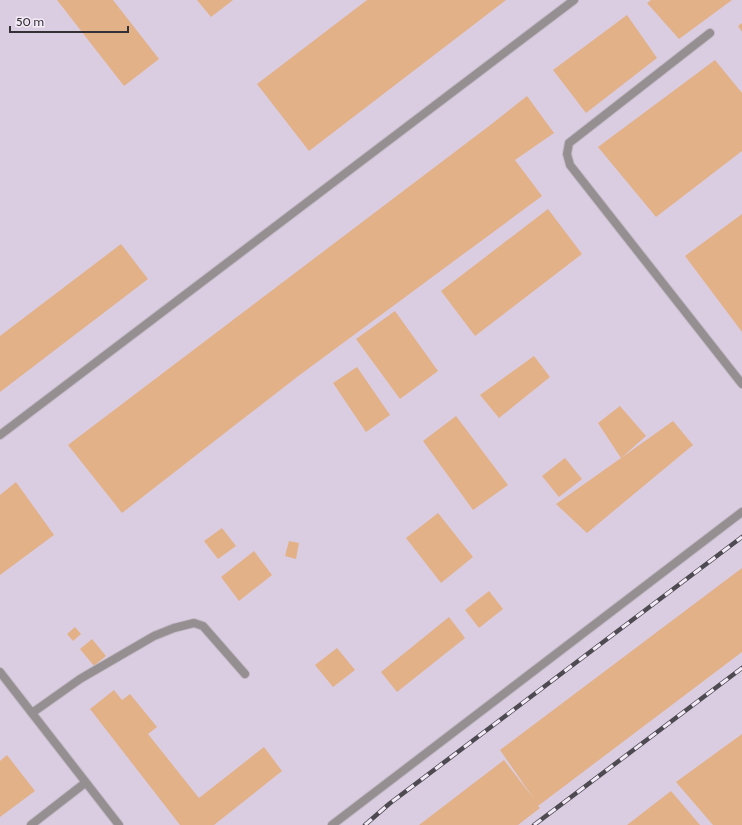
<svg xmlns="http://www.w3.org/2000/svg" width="742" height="825" viewBox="0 0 742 825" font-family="Cabin,sans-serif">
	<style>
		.built { fill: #dacde1 }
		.building { fill: #e3b187 }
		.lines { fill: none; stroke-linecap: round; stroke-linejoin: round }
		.service-casing { stroke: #c2bac6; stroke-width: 10 }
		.service { stroke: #968f91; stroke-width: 8 }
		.rail-casing { stroke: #4e4a51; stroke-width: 4.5 }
		.rail { stroke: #f3eaf7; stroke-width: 3; stroke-dasharray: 9; stroke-linecap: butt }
	</style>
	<rect width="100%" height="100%" fill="#e5dcea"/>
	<rect class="built" x="0" y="0" width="742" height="825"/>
	<g class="building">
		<polygon points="57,0 113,0 159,59 124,86"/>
		<polygon points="197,0 233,0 211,17"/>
		<polygon points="367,0 506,0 309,151 257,84"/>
		<polygon points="651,0 732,0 679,39 647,3"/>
		<polygon points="627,15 657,58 586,113 553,70"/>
		<polygon points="742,23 742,32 738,26"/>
		<polygon points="715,60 742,93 742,151 656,217 598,147"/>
		<polygon points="527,96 554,133 515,160 542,196 297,377 122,513 68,445 489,126"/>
		<polygon points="548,209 582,254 475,336 441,291"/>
		<polygon points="742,214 742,332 685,256"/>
		<polygon points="121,244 148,279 0,392 0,336"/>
		<polygon points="395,311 438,371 400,399 356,339"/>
		<polygon points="534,356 550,377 499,418 480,395"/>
		<polygon points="357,367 390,415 366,432 333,383"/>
		<polygon points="620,406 646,436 621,458 673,421 693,445 587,533 556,504 621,458 598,423"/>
		<polygon points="456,416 508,485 473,510 423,441"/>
		<polygon points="565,458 582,479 559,497 542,476"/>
		<polygon points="16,482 54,535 0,575 0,495"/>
		<polygon points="438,513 473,557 441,583 406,538"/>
		<polygon points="222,528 236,546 218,559 204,541"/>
		<polygon points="289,541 299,543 296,559 285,556"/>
		<polygon points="254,551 272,575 239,601 221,577"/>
		<polygon points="742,568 742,652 538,806 540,808 518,825 419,825 504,760 534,799 500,750"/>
		<polygon points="489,591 503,609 479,628 465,610"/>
		<polygon points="449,617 465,638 397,692 381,672"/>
		<polygon points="75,627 81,634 73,641 67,634"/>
		<polygon points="92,639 106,656 94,666 80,649"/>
		<polygon points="337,648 355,670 333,687 315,665"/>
		<polygon points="114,690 122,700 130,694 157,727 148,734 199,798 264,747 282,771 214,825 180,825 90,709"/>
		<polygon points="742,734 742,825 713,825 676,782"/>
		<polygon points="7,755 35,791 0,817 0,761"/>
		<polygon points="671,791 700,825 627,825"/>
	</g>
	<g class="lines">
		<defs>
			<g id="service">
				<polyline points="710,33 569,143 567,154 570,165 742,384"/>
				<polyline points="0,435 574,0"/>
				<polyline points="0,672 119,825"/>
				<polyline points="32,713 80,679 154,636 174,628 194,623 203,626 245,674"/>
				<polyline points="31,825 85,783"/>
				<polyline points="332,825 742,512"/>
			</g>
		</defs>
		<use href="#service" class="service-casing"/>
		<use href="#service" class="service"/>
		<defs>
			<g id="rail">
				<polyline points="365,825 389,804 742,537"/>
				<polyline points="534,825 742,668"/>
			</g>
		</defs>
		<use href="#rail" class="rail-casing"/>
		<use href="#rail" class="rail"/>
	</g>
	<path d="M10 26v6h118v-6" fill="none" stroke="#343136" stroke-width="2"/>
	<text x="16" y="26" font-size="12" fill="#343136" stroke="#f3eaf7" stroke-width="3" paint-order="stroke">50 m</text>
</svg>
